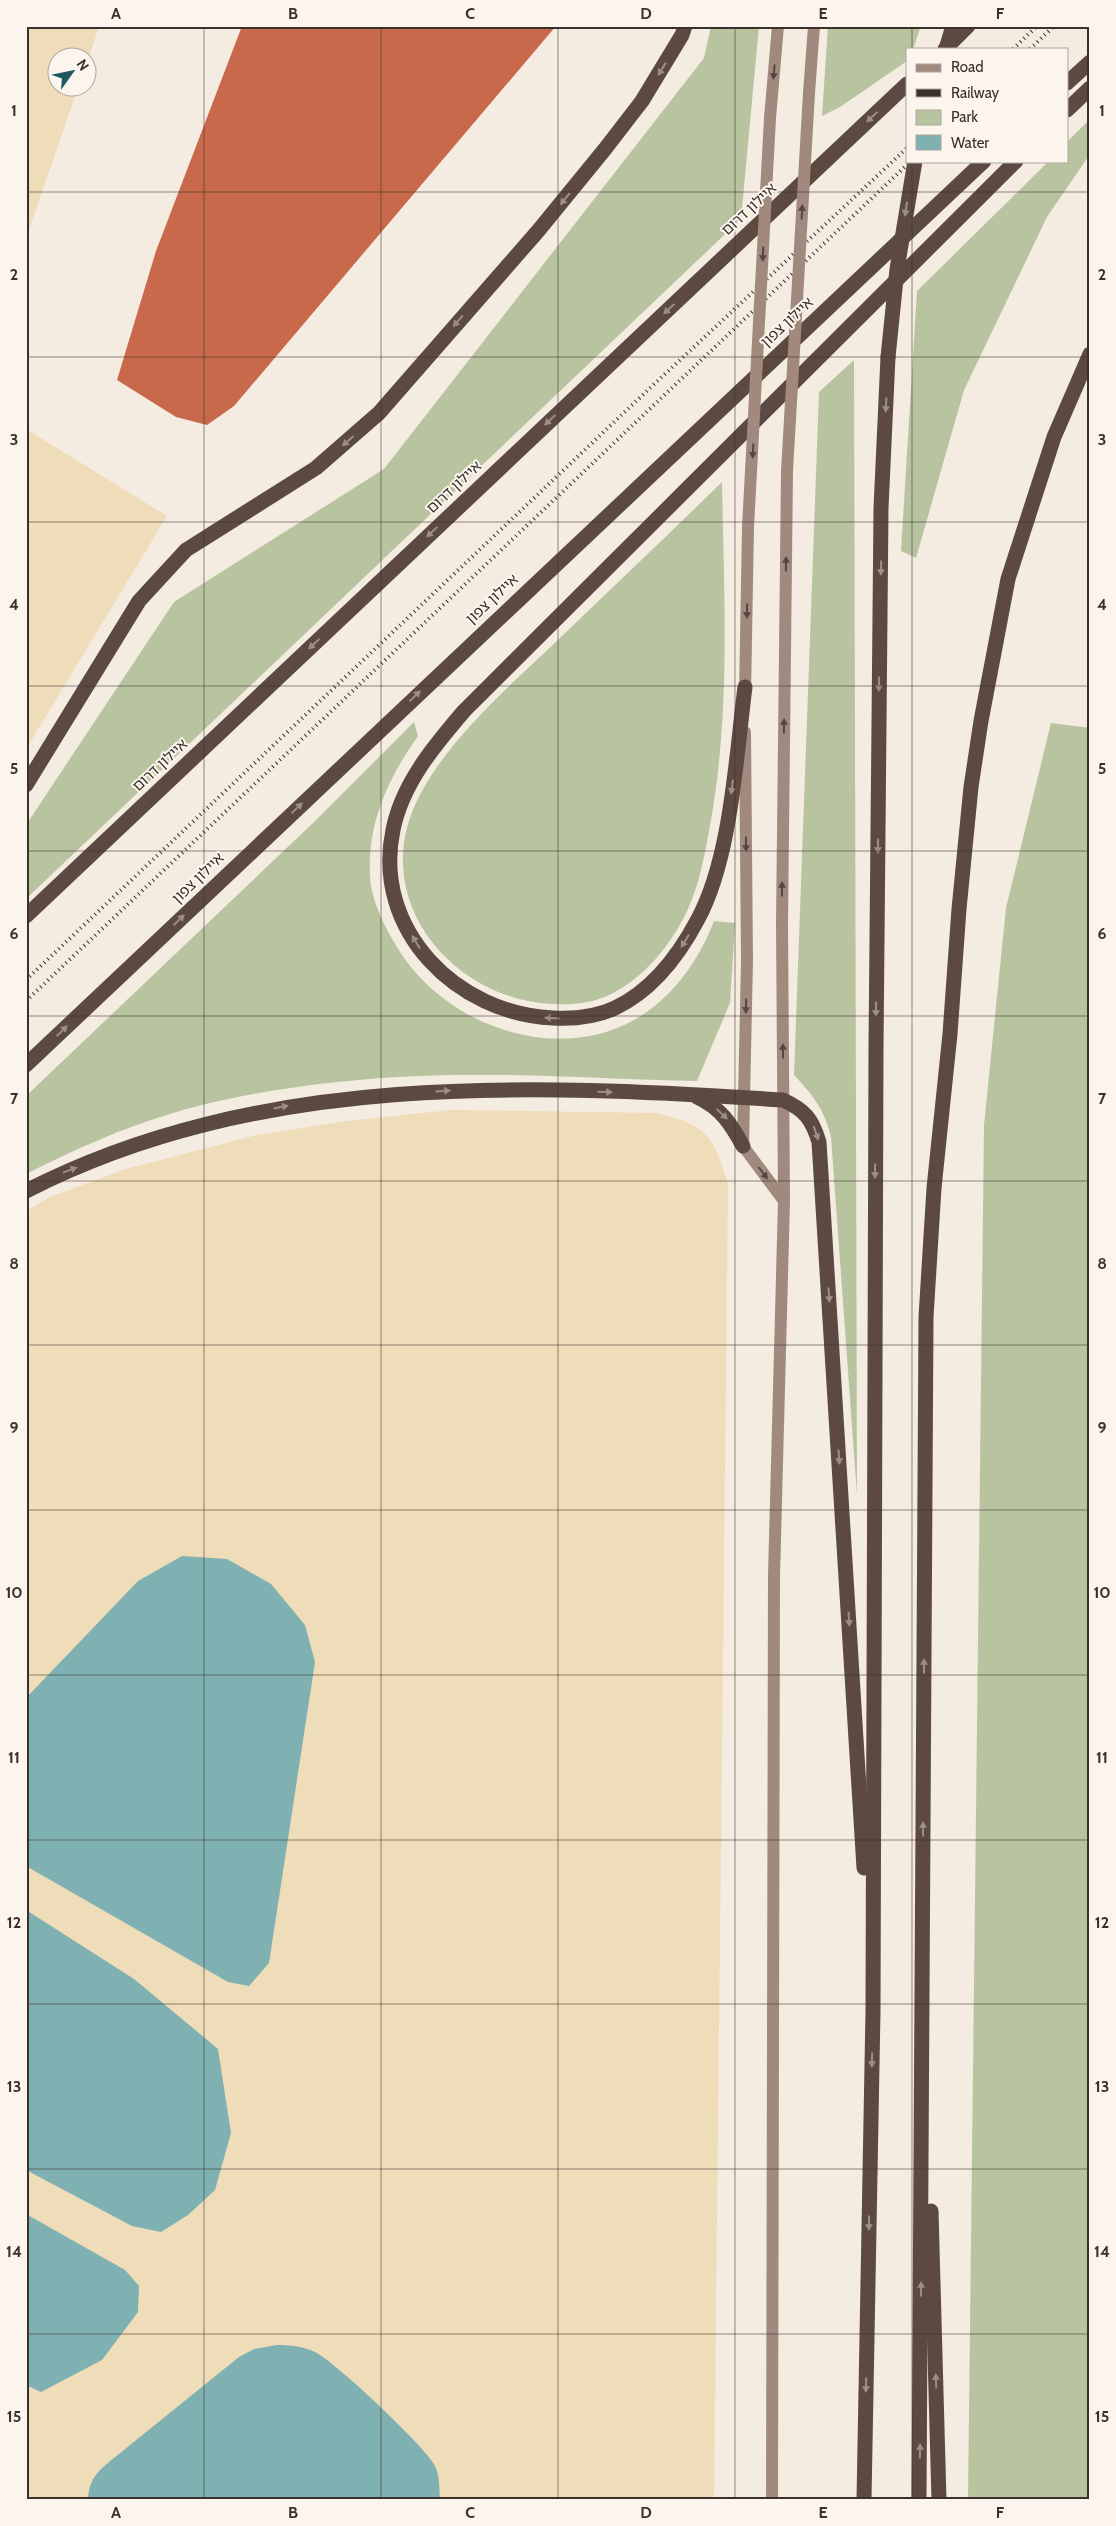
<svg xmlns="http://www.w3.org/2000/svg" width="1116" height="2526" viewBox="0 0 1116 2526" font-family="Cabin,'Noto Sans Hebrew',sans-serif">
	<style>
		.green { fill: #b8c4a0 }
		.sand { fill: #efdcb8 }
		.water { fill: #7fb0b2 }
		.building { fill: #c8694b }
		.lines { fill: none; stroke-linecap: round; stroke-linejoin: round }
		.secondary { stroke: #a18a7d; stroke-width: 12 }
		.highway { stroke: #5c4a42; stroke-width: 15 }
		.rail { stroke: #3b302b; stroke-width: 4; stroke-dasharray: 1 4; stroke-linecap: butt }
		.secondary-bridge { stroke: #a18a7d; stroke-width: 12 }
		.highway-bridge { stroke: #5c4a42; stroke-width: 15 }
		.oneway { fill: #9c8e87 }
		.oneway2 { fill: #544640 }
		.grid { fill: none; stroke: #3b302b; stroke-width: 1; stroke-opacity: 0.55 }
		.labels { text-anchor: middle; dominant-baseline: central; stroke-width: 4; stroke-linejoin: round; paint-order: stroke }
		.street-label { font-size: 15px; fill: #3b302b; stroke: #fbf5ee }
		.neatline { fill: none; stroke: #3b302b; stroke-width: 2 }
		.grid-label { font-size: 16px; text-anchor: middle; font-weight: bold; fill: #3b302b }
	</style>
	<rect width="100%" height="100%" fill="#f4ebe1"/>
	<g class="green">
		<polygon points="711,26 759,26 741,219 26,899 26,825 174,602 384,469 704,58"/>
		<polygon points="828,26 921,26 913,49 907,49 907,61 840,107 822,116"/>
		<polygon points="1090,119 1090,154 1047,217 964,390 916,558 901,551 917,291 1049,161 1067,161 1067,142"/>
		<path d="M 854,360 L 857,1495 L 831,1137 C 825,1110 812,1094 794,1075 L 819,392 Z"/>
		<path d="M 722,482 C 724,598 731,717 709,831 C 704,858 699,885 688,909 C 672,944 643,980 607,996 C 591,1003 572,1005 554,1004 C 460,1001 376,911 411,815 C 436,748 510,686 562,636 C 615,585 669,534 722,482 Z"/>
		<path d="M 414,722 L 418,736 C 389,777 367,823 370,876 C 371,899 383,923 394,942 C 436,1018 540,1062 622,1026 C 667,1006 697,965 714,921 L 735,923 L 730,1003 L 697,1081 C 620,1080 542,1074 465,1075 C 375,1075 260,1087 173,1113 C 122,1128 74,1150 26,1174 L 26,1096 L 314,822 Z"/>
		<polygon points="1051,723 1090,728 1090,2500 968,2500 984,1125 1006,908"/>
	</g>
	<g class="sand">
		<polygon points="26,26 99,26 88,60 88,58 58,58 58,88 78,88 26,238"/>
		<polygon points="26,429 167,516 26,749"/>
		<path d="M 451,1110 L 655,1113 C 706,1124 713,1135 728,1184 L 714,2500 L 26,2500 L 26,1211 L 50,1197 L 126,1169 L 253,1136 L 346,1121 Z"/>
	</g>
	<g class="water">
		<polygon points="182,1556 227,1559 271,1584 305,1625 315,1662 269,1963 249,1986 228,1982 26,1866 26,1698 138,1581"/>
		<polygon points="26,1910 134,1979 218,2049 231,2133 215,2190 188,2215 161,2232 132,2226 26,2170"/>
		<polygon points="26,2214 125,2270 139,2286 138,2312 102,2360 41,2392 26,2385"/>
		<path d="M 277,2345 C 290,2345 302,2346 315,2352 C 333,2360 427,2448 435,2466 C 440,2476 439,2488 440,2500 L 88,2500 C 89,2478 98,2471 114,2458 L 239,2357 L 254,2349 Z"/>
	</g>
	<polygon class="building" points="242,26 556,26 234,406 207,425 176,417 117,380 156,251"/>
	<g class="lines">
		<g class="secondary">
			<polyline points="809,93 814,26"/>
			<polyline points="770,118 778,26"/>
			<polyline points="745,695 748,527"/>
			<polyline points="745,732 747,961 743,1146 784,1201"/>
			<polyline points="772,2500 774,1576 784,1201 782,923 787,471"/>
		</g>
		<g class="highway">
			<polyline points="945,49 968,26"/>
			<polyline points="1067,83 1090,62"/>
			<polyline points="1067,110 1090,88"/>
			<path d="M 745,687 C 736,757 731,858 698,919 C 679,955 653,990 615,1008 C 596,1017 573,1019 553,1018 C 457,1014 372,930 393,830 C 402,784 434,746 464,711 L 1016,161"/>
			<polyline points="26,785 139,601 186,550 316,468 379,413 538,231 605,149 642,101 682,35 685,26"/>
			<polyline points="26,916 907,84"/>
			<polyline points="26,1065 984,161"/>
			<path d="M 697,1097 C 721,1108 731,1124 743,1146"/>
			<path d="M 26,1191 C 260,1071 529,1084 783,1100 C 805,1110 812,1119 819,1142 L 864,1868"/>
			<polyline points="931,2211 939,2500"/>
			<polyline points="864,2500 873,2011 876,1047 881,508 888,357"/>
			<polyline points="919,2500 926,1317 934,1188 950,1034 959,909 971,787 981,721 1008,579 1054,437 1090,354"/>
		</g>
		<g class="rail">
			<polyline points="1013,49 1037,26"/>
			<polyline points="1030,49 1054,26"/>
			<polyline points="26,980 649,389 907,148"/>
			<polyline points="26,1001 911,161"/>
		</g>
		<g class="secondary-bridge">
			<polyline points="787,471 809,93"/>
			<polyline points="748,527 770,118"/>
		</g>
		<g class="highway-bridge">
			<polyline points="946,49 953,26"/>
			<polyline points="888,357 897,269 915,161"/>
		</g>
	</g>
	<defs><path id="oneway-solid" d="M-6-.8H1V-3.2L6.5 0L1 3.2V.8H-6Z" transform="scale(1.25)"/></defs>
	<g class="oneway">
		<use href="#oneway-solid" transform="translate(662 69) rotate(122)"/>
		<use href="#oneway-solid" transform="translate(872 117) rotate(137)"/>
		<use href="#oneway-solid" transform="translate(565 199) rotate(129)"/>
		<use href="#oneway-solid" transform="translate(906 209) rotate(99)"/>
		<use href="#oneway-solid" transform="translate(669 309) rotate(137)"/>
		<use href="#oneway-solid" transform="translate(458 321) rotate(131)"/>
		<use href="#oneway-solid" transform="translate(886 405) rotate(93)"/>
		<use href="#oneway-solid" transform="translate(550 420) rotate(137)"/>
		<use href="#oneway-solid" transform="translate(348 441) rotate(139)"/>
		<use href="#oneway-solid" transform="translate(432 532) rotate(137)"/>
		<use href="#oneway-solid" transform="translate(881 568) rotate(91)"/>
		<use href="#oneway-solid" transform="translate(314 644) rotate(137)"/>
		<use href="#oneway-solid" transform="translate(879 684) rotate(91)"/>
		<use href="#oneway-solid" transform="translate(415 696) rotate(-44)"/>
		<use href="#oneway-solid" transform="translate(732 787) rotate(97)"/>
		<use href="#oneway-solid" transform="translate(297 808) rotate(-44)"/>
		<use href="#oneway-solid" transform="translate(878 846) rotate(91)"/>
		<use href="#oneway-solid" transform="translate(179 920) rotate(-44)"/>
		<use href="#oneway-solid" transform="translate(685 941) rotate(122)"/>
		<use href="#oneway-solid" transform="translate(416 942) rotate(-122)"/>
		<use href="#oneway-solid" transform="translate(876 1009) rotate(91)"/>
		<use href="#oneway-solid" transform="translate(552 1018) rotate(-177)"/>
		<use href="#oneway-solid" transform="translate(62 1031) rotate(-44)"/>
		<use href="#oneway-solid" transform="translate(443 1091) rotate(-3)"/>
		<use href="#oneway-solid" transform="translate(605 1092) rotate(1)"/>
		<use href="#oneway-solid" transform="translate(281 1107) rotate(-11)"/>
		<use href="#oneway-solid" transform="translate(722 1114) rotate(43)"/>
		<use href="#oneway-solid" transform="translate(816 1133) rotate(71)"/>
		<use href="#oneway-solid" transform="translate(70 1170) rotate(-20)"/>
		<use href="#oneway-solid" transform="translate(875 1171) rotate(90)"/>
		<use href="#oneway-solid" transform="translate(829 1295) rotate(86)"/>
		<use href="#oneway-solid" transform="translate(839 1457) rotate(86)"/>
		<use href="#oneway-solid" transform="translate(849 1619) rotate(86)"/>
		<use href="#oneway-solid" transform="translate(924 1666) rotate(-90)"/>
		<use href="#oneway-solid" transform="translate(923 1829) rotate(-90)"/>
		<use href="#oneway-solid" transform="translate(872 2060) rotate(91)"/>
		<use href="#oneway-solid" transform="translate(869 2223) rotate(91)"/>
		<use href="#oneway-solid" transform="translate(921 2289) rotate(-90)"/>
		<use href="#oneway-solid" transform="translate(936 2381) rotate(-92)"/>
		<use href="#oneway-solid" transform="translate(866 2385) rotate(91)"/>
		<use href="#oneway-solid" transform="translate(920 2451) rotate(-89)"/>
	</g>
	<g class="oneway2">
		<use href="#oneway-solid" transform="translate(774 72) rotate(95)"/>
		<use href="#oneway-solid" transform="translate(802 212) rotate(-87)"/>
		<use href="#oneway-solid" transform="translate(763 254) rotate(93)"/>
		<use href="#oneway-solid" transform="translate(753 451) rotate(93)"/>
		<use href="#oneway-solid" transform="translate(786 564) rotate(-89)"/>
		<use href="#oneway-solid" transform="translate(747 611) rotate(91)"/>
		<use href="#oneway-solid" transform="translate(784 726) rotate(-89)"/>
		<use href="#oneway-solid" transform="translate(746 844) rotate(89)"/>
		<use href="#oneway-solid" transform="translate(782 889) rotate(-89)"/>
		<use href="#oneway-solid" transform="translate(746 1006) rotate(92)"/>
		<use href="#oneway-solid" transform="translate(783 1051) rotate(-90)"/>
		<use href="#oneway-solid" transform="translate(763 1173) rotate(53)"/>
	</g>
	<path class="grid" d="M 204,26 L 204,2500M 381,26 L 381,2500M 558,26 L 558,2500M 735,26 L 735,2500M 912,26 L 912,49M 912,161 L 912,2500M 26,192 L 1090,192M 26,357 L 1090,357M 26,522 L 1090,522M 26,686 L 1090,686M 26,851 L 1090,851M 26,1016 L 1090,1016M 26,1181 L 1090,1181M 26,1345 L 1090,1345M 26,1510 L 1090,1510M 26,1675 L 1090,1675M 26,1840 L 1090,1840M 26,2004 L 1090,2004M 26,2169 L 1090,2169M 26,2334 L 1090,2334"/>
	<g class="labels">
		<g class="street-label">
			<text transform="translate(749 209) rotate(-43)">איילון דרום</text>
			<text transform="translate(787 322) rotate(-43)">איילון צפון</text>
			<text transform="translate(454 487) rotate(-43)">איילון דרום</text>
			<text transform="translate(492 599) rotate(-43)">איילון צפון</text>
			<text transform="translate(160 765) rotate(-43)">איילון דרום</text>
			<text transform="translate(198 878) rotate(-44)">איילון צפון</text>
		</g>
	</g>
	<rect width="1116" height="2526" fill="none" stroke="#fbf5ee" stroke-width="55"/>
	<rect x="906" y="48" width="162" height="115" fill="#fbf5ee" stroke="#aea6a0"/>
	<rect x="916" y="64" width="25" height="8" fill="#a18a7d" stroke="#aea6a0"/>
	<text x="951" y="72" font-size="15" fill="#3b302b">Road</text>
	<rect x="916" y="89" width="25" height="8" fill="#3b302b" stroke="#aea6a0"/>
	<text x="951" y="98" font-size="15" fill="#3b302b">Railway</text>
	<rect x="916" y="110" width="25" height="15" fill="#b8c4a0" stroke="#aea6a0"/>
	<text x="951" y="122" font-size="15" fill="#3b302b">Park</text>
	<rect x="916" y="135" width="25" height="15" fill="#7fb0b2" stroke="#aea6a0"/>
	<text x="951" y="148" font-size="15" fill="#3b302b">Water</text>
	<g transform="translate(72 72) rotate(57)"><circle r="24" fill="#fbf5ee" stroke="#aea6a0"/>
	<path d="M0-4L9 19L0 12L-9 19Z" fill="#1f5a5e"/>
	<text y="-8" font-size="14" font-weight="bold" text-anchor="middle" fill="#3b302b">N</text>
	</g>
	<rect x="28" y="28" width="1060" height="2470" class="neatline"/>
	<g class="grid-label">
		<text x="116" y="19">A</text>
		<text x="293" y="19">B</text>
		<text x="470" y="19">C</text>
		<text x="646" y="19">D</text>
		<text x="823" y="19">E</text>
		<text x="1000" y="19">F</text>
		<text x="14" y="116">1</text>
		<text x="1102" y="116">1</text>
		<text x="14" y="280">2</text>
		<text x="1102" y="280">2</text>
		<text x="14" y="445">3</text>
		<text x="1102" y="445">3</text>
		<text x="14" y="610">4</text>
		<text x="1102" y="610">4</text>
		<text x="14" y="774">5</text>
		<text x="1102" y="774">5</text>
		<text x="14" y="939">6</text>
		<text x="1102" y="939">6</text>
		<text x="14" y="1104">7</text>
		<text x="1102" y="1104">7</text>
		<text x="14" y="1269">8</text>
		<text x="1102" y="1269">8</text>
		<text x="14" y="1433">9</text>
		<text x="1102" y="1433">9</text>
		<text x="14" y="1598">10</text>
		<text x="1102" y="1598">10</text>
		<text x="14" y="1763">11</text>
		<text x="1102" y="1763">11</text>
		<text x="14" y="1928">12</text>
		<text x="1102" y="1928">12</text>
		<text x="14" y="2092">13</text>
		<text x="1102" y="2092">13</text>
		<text x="14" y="2257">14</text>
		<text x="1102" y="2257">14</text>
		<text x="14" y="2422">15</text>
		<text x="1102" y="2422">15</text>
		<text x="116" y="2518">A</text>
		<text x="293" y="2518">B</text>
		<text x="470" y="2518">C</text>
		<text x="646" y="2518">D</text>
		<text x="823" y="2518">E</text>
		<text x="1000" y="2518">F</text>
	</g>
</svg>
